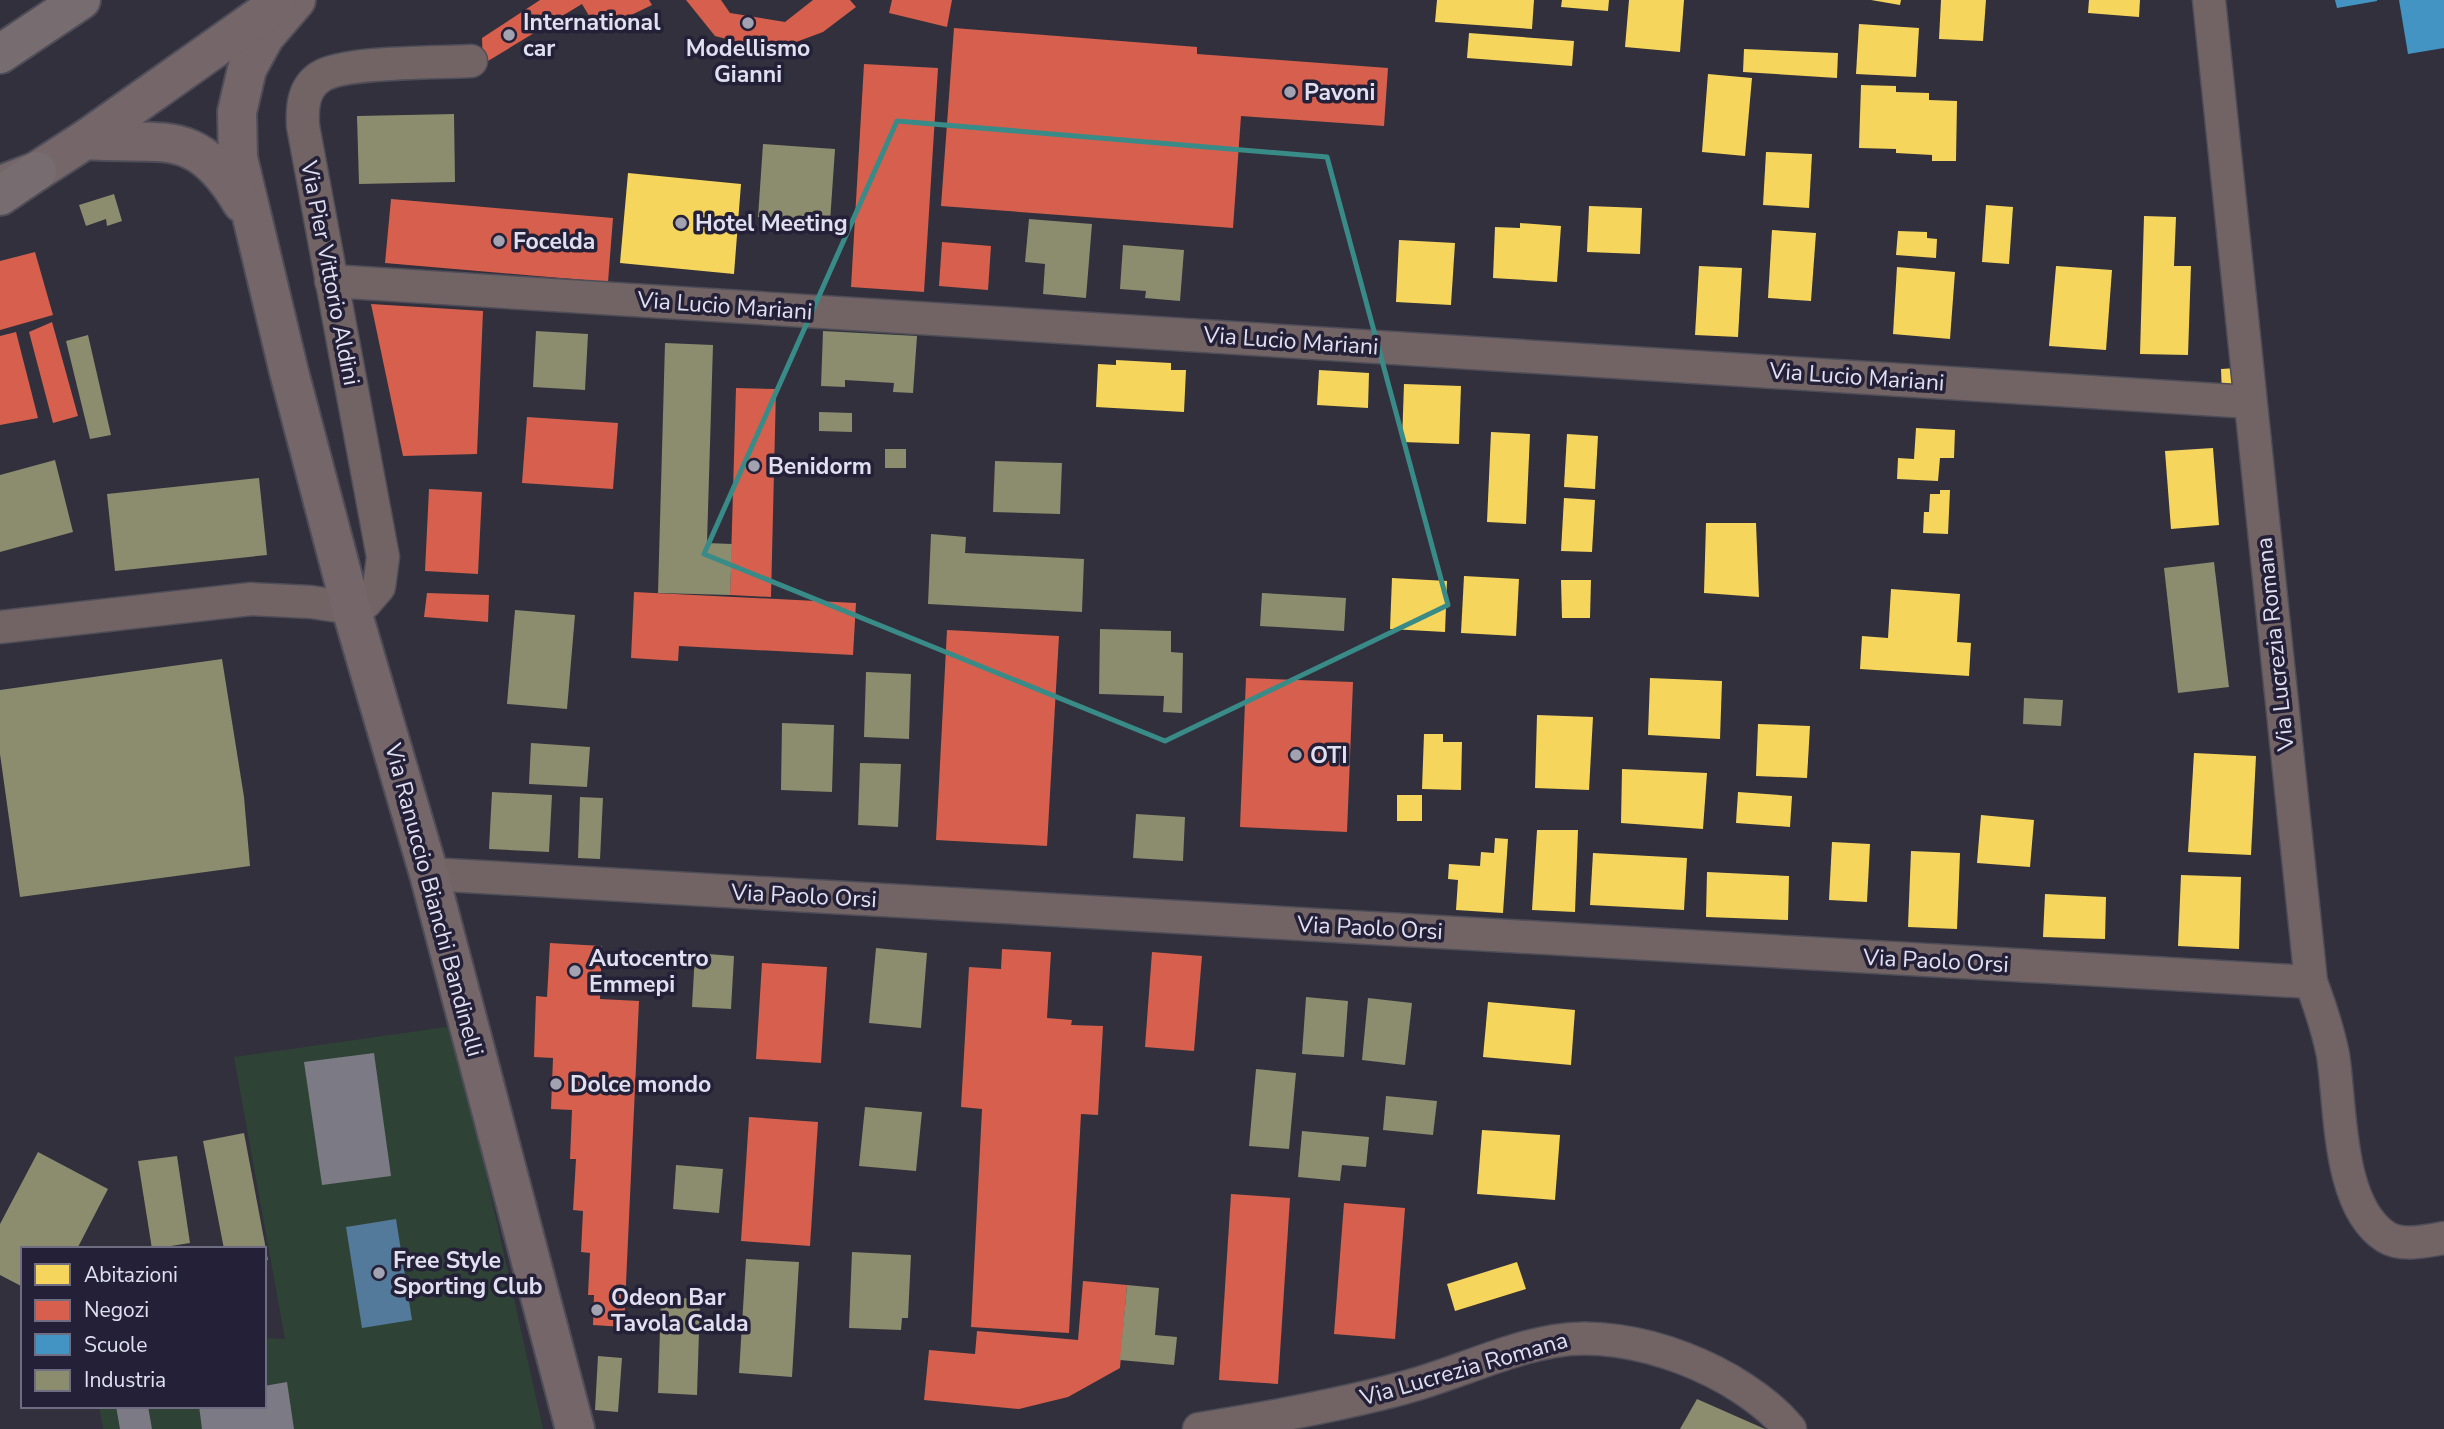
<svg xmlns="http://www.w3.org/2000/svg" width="2444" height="1429" viewBox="0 0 2444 1429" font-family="'Nunito Sans',sans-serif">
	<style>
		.green { fill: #2e4335 }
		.water { fill: #537a9a }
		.homes { fill: #f6d55c }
		.shops { fill: #d6604d }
		.schools { fill: #4393c3 }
		.industry { fill: #8c8c6e }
		.building { fill: #7b7a85 }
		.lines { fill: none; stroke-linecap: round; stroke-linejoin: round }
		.street-casing { stroke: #4e4d58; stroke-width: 35 }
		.secondary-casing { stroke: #4e4d58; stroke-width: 42 }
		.highway-casing { stroke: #4e4d58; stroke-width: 42 }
		.street { stroke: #726465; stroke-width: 32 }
		.secondary { stroke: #746669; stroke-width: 38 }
		.highway { stroke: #776c6f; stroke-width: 38 }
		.marked { fill: none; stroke: #398b88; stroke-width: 5; stroke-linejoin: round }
		.poi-dot { fill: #a3a2b1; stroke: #232038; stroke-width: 2.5 }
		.labels { text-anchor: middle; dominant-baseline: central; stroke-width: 7; stroke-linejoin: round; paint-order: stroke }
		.poi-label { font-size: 23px; font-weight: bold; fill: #e1e0f0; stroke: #232038; text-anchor: start }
		.street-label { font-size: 23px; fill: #e1e0f0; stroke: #232038 }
	</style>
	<rect width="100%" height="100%" fill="#31303c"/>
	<polygon class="green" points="453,1026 543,1429 103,1429 99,1406 264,1406 264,1338 285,1339 234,1057"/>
	<polygon class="water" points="396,1219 412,1320 362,1328 346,1227"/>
	<g class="homes">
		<polygon points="1437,0 1534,0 1532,29 1435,22"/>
		<polygon points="1562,0 1609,0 1608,11 1561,7"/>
		<polygon points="1629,0 1684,0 1680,52 1625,47"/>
		<polygon points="1871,0 1901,0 1900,5"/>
		<polygon points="1941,0 1986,0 1983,41 1939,39"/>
		<polygon points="2089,0 2140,0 2139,17 2088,13"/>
		<polygon points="1859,24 1919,28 1916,77 1856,74"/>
		<polygon points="1469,33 1574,41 1572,66 1467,58"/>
		<polygon points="1744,49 1838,53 1837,78 1743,72"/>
		<polygon points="1708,74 1752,78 1745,156 1702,152"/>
		<polygon points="1861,85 1896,86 1896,92 1929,93 1929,100 1957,101 1956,161 1932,161 1932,155 1896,153 1896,149 1859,148"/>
		<polygon points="1766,152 1812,154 1809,208 1763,205"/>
		<polygon points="628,173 741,184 734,274 620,263"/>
		<polygon points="1986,205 2013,207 2009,264 1982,262"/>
		<polygon points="1589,206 1642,208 1640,254 1587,252"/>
		<polygon points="2144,216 2176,217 2174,266 2191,266 2188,355 2140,354"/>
		<polygon points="1520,223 1561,226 1557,282 1493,278 1495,227 1520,228"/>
		<polygon points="1772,230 1816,233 1811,301 1768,298"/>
		<polygon points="1898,231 1927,232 1927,238 1937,239 1936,258 1896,255"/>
		<polygon points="1399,240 1455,243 1451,305 1396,302"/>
		<polygon points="1699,266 1742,268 1738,337 1695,335"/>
		<polygon points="2056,266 2112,270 2106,350 2049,346"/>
		<polygon points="1897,267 1955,272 1950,339 1893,334"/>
		<polygon points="1116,360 1171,363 1171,370 1186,370 1184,412 1096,407 1098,364 1116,365"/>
		<polygon points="2237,368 2238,393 2222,394 2221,369"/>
		<polygon points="1319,370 1369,373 1368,408 1317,405"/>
		<polygon points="1404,384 1461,386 1459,444 1402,442"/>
		<polygon points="1916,428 1955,430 1954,458 1940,458 1938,481 1897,479 1898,458 1914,459"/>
		<polygon points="1491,432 1530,434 1526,524 1487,522"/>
		<polygon points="1567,434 1598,436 1595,489 1564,487"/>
		<polygon points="2213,448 2219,525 2171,529 2165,451"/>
		<polygon points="1940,490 1950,490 1948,534 1923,533 1924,512 1929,512 1930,494 1940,494"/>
		<polygon points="1564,498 1595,500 1592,552 1561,551"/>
		<polygon points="1706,523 1756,523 1759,597 1704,593"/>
		<polygon points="1464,576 1519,579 1516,636 1461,633"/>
		<polygon points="1392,578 1447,581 1445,632 1390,629"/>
		<polygon points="1561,580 1591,580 1590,618 1562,618"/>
		<polygon points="1891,589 1960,594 1957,642 1971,643 1969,676 1860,669 1862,636 1888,638"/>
		<polygon points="1650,678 1722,681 1720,739 1648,735"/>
		<polygon points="1537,715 1593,717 1589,790 1535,788"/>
		<polygon points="1758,724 1810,726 1807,778 1756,776"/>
		<polygon points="1424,734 1443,734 1443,742 1462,742 1461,790 1422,789"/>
		<polygon points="2194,753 2256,756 2251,855 2188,852"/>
		<polygon points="1622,769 1707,773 1703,829 1621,823"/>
		<polygon points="1738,792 1792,796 1790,827 1736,823"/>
		<rect x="1397" y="795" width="25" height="26"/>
		<polygon points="1981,815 2034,820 2030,867 1977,863"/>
		<polygon points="1537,830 1578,830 1575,912 1532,910"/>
		<polygon points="1495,838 1508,839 1503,913 1456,910 1458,880 1448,879 1449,864 1480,866 1481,852 1494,853"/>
		<polygon points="1832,842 1870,844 1867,902 1829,900"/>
		<polygon points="1911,851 1960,853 1957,929 1908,927"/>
		<polygon points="1593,853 1687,858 1684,910 1590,905"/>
		<polygon points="1707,872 1789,876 1788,920 1706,917"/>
		<polygon points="2181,875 2241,877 2239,949 2178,946"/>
		<polygon points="2045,894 2106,897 2105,939 2043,937"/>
		<polygon points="1488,1002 1575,1010 1571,1065 1483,1057"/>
		<polygon points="1482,1130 1560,1135 1555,1200 1477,1194"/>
		<polygon points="1517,1262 1526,1289 1455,1311 1447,1284"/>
	</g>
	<g class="shops">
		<polygon points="540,0 649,0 652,5 598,31 582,4 483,64 482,38"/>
		<polygon points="686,0 721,0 730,13 785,22 813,0 850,0 856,7 823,32 788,45 750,45 715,36"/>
		<polygon points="892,0 952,0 947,27 889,13"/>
		<polygon points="954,28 1197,47 1197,54 1388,68 1384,126 1241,116 1233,228 941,206"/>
		<polygon points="864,64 938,68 924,292 851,287"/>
		<polygon points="391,199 613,218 608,282 385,263"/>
		<polygon points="942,242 991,246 988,290 939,286"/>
		<polygon points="35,252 53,315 0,330 0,261"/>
		<polygon points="371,304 483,311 477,454 403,456"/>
		<polygon points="52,322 78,416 53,423 29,332"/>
		<polygon points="16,332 38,418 0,425 0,336"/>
		<polygon points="736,388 776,389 771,597 730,595"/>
		<polygon points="527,417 618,423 613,489 522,483"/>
		<polygon points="429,489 482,492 478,574 425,571"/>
		<polygon points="634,592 856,603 853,655 679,646 678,661 631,658"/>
		<polygon points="427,593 489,595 488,622 424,617"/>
		<polygon points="947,630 1059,636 1047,846 936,840"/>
		<polygon points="1246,678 1353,682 1347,832 1240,827"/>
		<polygon points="550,943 602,946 600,999 639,1001 624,1327 593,1325 594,1295 588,1295 590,1253 581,1252 583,1211 573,1210 576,1159 570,1159 572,1110 551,1109 553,1058 534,1057 536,996 547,997"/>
		<polygon points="1002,949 1051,952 1047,1018 1072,1020 1071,1025 1103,1026 1098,1115 1081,1114 1069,1333 971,1327 982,1109 961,1107 969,967 1001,969"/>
		<polygon points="1152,952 1202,956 1194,1051 1145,1047"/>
		<polygon points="762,963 827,967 821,1063 756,1059"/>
		<polygon points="749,1117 818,1122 810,1246 741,1241"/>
		<polygon points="1231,1194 1290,1198 1278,1384 1219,1380"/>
		<polygon points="1344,1203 1405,1208 1395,1339 1334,1334"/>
		<polygon points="1083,1281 1127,1285 1120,1368 1068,1397 1019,1409 924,1400 929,1350 975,1354 977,1331 1078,1340"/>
	</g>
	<g class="schools">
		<polygon points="2335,0 2377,0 2377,1 2337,8"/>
		<polygon points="2399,0 2444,0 2444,48 2408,54"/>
	</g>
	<g class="industry">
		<polygon points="454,114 455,182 359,184 357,116"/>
		<polygon points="763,144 835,149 830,222 758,217"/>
		<polygon points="114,194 122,221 107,226 106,219 86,226 79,205"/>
		<polygon points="1029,219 1092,224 1086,298 1043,294 1045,264 1025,262"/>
		<polygon points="1123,245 1184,250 1180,301 1145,298 1146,291 1120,289"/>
		<polygon points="536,331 588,334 585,390 533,387"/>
		<polygon points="823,331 917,336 913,393 893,392 894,383 845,380 845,387 821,386"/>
		<polygon points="88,335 111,435 90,439 66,341"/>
		<polygon points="665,343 713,345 707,543 732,544 730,595 658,593"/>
		<polygon points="819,412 852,413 852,432 819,431"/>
		<rect x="885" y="449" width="21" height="19"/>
		<polygon points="55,460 73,532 0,552 0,475"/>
		<polygon points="995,461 1062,463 1060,514 993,512"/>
		<polygon points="259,478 267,555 115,571 107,494"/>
		<polygon points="931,534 966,537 965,553 1084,559 1082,612 928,604"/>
		<polygon points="2214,562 2229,687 2178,693 2164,568"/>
		<polygon points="1262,593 1346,598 1344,631 1260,626"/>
		<polygon points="515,610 575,615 567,709 507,704"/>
		<polygon points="1100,629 1171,631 1171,652 1183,653 1182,713 1163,712 1164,696 1099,694"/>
		<polygon points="222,659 244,797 250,866 20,897 0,754 0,690"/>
		<polygon points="866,672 911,674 909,739 864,737"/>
		<polygon points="2024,698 2063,700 2061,726 2023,724"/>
		<polygon points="782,723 834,725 832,792 781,790"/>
		<polygon points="531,743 590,747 587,787 529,784"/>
		<polygon points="860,763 901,764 898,827 858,825"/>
		<polygon points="492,792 552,795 549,852 489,849"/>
		<polygon points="580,797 603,798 600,859 578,858"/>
		<polygon points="1136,814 1185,817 1183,861 1133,858"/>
		<polygon points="876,948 927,953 921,1028 869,1023"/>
		<polygon points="695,953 734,956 731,1009 692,1007"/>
		<polygon points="1306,997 1348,1001 1344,1057 1302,1054"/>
		<polygon points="1368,998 1412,1003 1405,1065 1362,1060"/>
		<polygon points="1256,1069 1296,1073 1289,1149 1249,1146"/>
		<polygon points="1386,1096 1437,1101 1433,1135 1383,1130"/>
		<polygon points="865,1107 922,1112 916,1171 859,1166"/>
		<polygon points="1302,1131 1369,1137 1366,1167 1342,1165 1340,1181 1298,1177"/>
		<polygon points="244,1133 268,1260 264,1260 264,1249 224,1249 203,1141"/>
		<polygon points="38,1152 108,1189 77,1249 23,1249 23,1287 0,1275 0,1224"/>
		<polygon points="177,1156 190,1243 152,1249 138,1161"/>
		<polygon points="676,1165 723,1169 719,1213 673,1209"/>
		<polygon points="852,1252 911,1255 908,1318 902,1318 901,1330 849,1328"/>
		<polygon points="746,1259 799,1262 792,1377 739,1373"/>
		<polygon points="1127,1285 1159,1288 1155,1335 1177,1337 1174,1365 1120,1360"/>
		<polygon points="661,1297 700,1299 697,1395 658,1393"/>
		<polygon points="598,1356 622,1358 618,1412 595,1410"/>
		<polygon points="1697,1399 1765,1429 1680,1429"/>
	</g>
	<g class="building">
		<polygon points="374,1053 391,1176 322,1185 304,1062"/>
		<polygon points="287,1382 294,1429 202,1429 199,1406 264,1406 264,1386"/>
		<polygon points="116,1406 148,1406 152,1429 120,1429"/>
	</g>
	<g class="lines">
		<defs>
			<g id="street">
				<path d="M 2209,0 L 2311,982 C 2320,1006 2328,1030 2333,1055 C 2341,1106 2337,1206 2386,1237 C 2402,1247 2426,1241 2444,1238"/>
				<polyline points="331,281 2250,402"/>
				<path d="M 0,627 L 251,599 L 311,602 L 351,608 L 365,603 L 379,587 L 383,557 L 303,126 C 302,108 303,88 320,77 C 343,61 438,63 471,61"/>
				<polyline points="429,874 2311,982"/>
				<path d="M 1199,1429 C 1268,1418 1336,1406 1403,1388 C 1453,1375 1505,1349 1555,1341 C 1632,1328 1740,1370 1790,1429"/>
			</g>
			<g id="secondary">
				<polyline points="296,0 265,36 247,69 237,112 238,158 289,372 351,608 429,874 575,1429"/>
				<path d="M 85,140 C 163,146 196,125 242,203"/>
				<polyline points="6,183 37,171 85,140 276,5"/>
			</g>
			<g id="highway">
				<polyline points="0,54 81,0"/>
				<polyline points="0,196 37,171"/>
			</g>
		</defs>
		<use href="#street" class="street-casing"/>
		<use href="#secondary" class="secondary-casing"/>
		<use href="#highway" class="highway-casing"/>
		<use href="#street" class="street"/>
		<use href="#secondary" class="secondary"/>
		<use href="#highway" class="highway"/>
	</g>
	<path class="marked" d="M 897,121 L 1327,157 L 1448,605 L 1165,741 L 704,554 Z"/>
	<g class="poi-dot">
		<circle cx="748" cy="23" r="7"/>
		<circle cx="509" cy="35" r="7"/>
		<circle cx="1290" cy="92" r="7"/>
		<circle cx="681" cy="223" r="7"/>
		<circle cx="499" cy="241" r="7"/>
		<circle cx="754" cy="466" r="7"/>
		<circle cx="1296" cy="755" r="7"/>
		<circle cx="575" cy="971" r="7"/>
		<circle cx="556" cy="1084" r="7"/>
		<circle cx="379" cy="1273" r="7"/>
		<circle cx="597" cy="1310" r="7"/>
	</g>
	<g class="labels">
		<g class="poi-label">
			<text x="523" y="22">International<tspan x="523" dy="26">car</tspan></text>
			<text x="748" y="48" text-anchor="middle">Modellismo<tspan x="748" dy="26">Gianni</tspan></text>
			<text x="1304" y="92">Pavoni</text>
			<text x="695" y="223">Hotel Meeting</text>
			<text x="513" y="241">Focelda</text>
			<text x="768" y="466">Benidorm</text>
			<text x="1310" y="755">OTI</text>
			<text x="589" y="958">Autocentro<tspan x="589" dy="26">Emmepi</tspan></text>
			<text x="570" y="1084">Dolce mondo</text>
			<text x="393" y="1260">Free Style<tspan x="393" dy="26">Sporting Club</tspan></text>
			<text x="611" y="1297">Odeon Bar<tspan x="611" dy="26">Tavola Calda</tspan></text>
		</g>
		<g class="street-label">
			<text transform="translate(330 273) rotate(79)">Via Pier Vittorio Aldini</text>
			<text transform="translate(725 306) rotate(4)">Via Lucio Mariani</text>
			<text transform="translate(1291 341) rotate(4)">Via Lucio Mariani</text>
			<text transform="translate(1857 377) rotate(4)">Via Lucio Mariani</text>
			<text transform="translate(2275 644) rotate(-96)">Via Lucrezia Romana</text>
			<text transform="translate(804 896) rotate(3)">Via Paolo Orsi</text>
			<text transform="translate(434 900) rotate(75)">Via Ranuccio Bianchi Bandinelli</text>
			<text transform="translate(1370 928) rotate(3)">Via Paolo Orsi</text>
			<text transform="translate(1936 961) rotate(3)">Via Paolo Orsi</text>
			<text transform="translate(1464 1369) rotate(-16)">Via Lucrezia Romana</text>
		</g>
	</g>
	<rect x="21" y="1247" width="245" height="161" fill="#232038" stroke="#6f6d82" stroke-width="2"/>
	<rect x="35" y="1264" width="35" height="21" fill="#f6d55c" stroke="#6f6d82" stroke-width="2"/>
	<text x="84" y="1282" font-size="21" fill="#e1e0f0">Abitazioni</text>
	<rect x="35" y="1300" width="35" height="21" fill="#d6604d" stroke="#6f6d82" stroke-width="2"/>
	<text x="84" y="1317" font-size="21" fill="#e1e0f0">Negozi</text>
	<rect x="35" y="1334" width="35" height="21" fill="#4393c3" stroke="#6f6d82" stroke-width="2"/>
	<text x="84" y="1352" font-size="21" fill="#e1e0f0">Scuole</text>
	<rect x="35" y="1370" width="35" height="21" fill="#8c8c6e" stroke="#6f6d82" stroke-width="2"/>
	<text x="84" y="1387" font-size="21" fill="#e1e0f0">Industria</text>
</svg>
